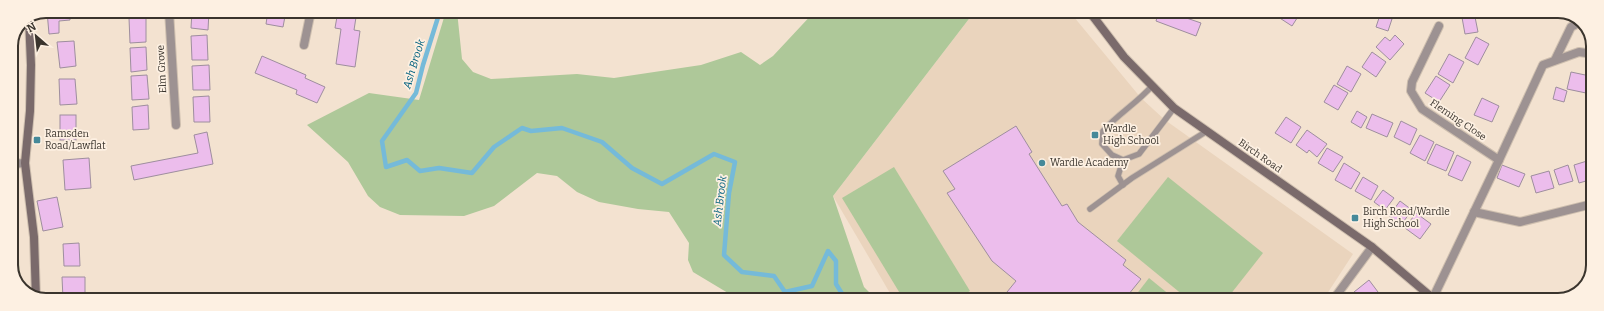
<svg xmlns="http://www.w3.org/2000/svg" width="1604" height="311" viewBox="0 0 1604 311" font-family="Bitter,serif">
	<style>
		.built { fill: #ead4bd }
		.green { fill: #aec899 }
		.lines { fill: none; stroke-linecap: round; stroke-linejoin: round }
		.stream { stroke: #75bad9; stroke-width: 4.5 }
		.building { fill: #ecbdec; stroke: #9e8e9e }
		.lane-casing { stroke: #cebfaf; stroke-width: 7 }
		.street-casing { stroke: #cebfaf; stroke-width: 10 }
		.secondary-casing { stroke: #cebfaf; stroke-width: 10 }
		.lane { stroke: #9d9292; stroke-width: 5.5 }
		.street { stroke: #9d9292; stroke-width: 8 }
		.secondary { stroke: #7a6a6b; stroke-width: 8 }
		.poi-dot { fill: #468999; stroke: #fdf0e2; stroke-width: 1.5 }
		.labels { text-anchor: middle; dominant-baseline: central; stroke-width: 3.5; stroke-linejoin: round; paint-order: stroke }
		.street-label { font-size: 10px; fill: #3a342d; stroke: #fdf0e2 }
		.poi-label { font-size: 10px; fill: #3a342d; stroke: #fdf0e2; text-anchor: start }
		.water-label { font-size: 11px; font-style: italic; fill: #00607e; stroke: #fdf0e2 }
		.rim { fill: none; stroke: #3a342d; stroke-width: 2 }
	</style>
	<rect width="100%" height="100%" fill="#f3e2d0"/>
	<polygon class="built" points="975,11 1069,11 1141,98 1165,120 1353,254 1323,300 894,300 833,196"/>
	<g class="green">
		<polygon points="446,11 457,11 462,59 473,72 491,79 577,74 614,78 701,65 741,52 760,65 773,56 815,11 975,11 833,196 864,287 877,300 734,300 728,293 693,272 688,260 689,243 669,212 638,209 599,202 577,192 557,176 537,173 494,206 464,216 400,215 380,207 368,196 348,162 307,125 369,93 419,100"/>
		<polygon points="894,167 970,291 955,300 904,300 842,198"/>
		<polygon points="11,168 16,168 20,289 11,270"/>
		<polygon points="1168,177 1263,253 1226,300 1189,300 1117,241"/>
		<polygon points="1149,278 1176,300 1132,300"/>
	</g>
	<g class="lines">
		<polyline class="stream" points="440,11 423,65 416,93 382,141 386,167 407,160 420,171 439,168 472,173 494,147 522,128 531,131 562,128 602,142 632,168 662,184 714,154 735,162 729,193 724,255 742,272 774,276 785,292 812,286 828,251 836,261 836,284 846,300"/>
	</g>
	<g class="building">
		<polygon points="47,11 70,11 70,20 59,21 59,33 49,34"/>
		<polygon points="129,11 141,11 130,14"/>
		<polygon points="192,11 209,11 208,30 191,28"/>
		<polygon points="268,11 286,11 283,27 266,24"/>
		<polygon points="338,11 357,11 354,30 360,31 355,67 336,64 341,29 335,28"/>
		<polygon points="1159,11 1172,11 1172,13 1201,23 1196,36 1156,21"/>
		<polygon points="1461,12 1474,12 1478,32 1465,34"/>
		<polygon points="1272,13 1272,12 1301,12 1292,26"/>
		<polygon points="1380,15 1392,19 1388,31 1376,27"/>
		<polygon points="129,18 146,18 146,42 130,43"/>
		<polygon points="207,35 208,60 192,60 191,36"/>
		<polygon points="1395,35 1404,44 1390,60 1376,47 1385,37 1390,41"/>
		<polygon points="1476,37 1489,44 1478,65 1465,58"/>
		<polygon points="13,40 14,73 11,73 11,45"/>
		<polygon points="74,41 76,66 60,68 57,42"/>
		<polygon points="146,47 147,70 131,72 130,48"/>
		<polygon points="1372,52 1386,62 1376,77 1362,67"/>
		<polygon points="1449,54 1464,62 1453,83 1438,74"/>
		<polygon points="262,56 306,75 305,78 325,87 317,103 296,94 297,90 255,73"/>
		<polygon points="209,65 210,90 193,90 192,66"/>
		<polygon points="1347,66 1361,74 1351,92 1337,84"/>
		<polygon points="1571,72 1590,76 1586,93 1567,89"/>
		<polygon points="147,75 149,99 132,100 131,76"/>
		<polygon points="1436,76 1450,85 1439,102 1425,93"/>
		<polygon points="59,79 75,79 77,104 60,105"/>
		<polygon points="1334,85 1348,93 1338,110 1324,102"/>
		<polygon points="1556,87 1567,91 1564,102 1553,99"/>
		<polygon points="1593,88 1593,101 1590,101"/>
		<polygon points="209,96 210,122 194,122 193,97"/>
		<polygon points="1482,98 1499,106 1492,122 1474,115"/>
		<polygon points="148,105 149,129 133,130 132,107"/>
		<polygon points="1357,111 1367,117 1361,128 1351,122"/>
		<polygon points="1372,114 1393,123 1387,137 1366,128"/>
		<rect x="60" y="115" width="16" height="25"/>
		<polygon points="1286,117 1301,127 1291,143 1275,133"/>
		<polygon points="1401,121 1417,129 1410,145 1394,137"/>
		<polygon points="1016,126 1032,152 1029,154 1062,206 1067,204 1078,222 1126,260 1123,265 1141,279 1124,300 1017,300 1007,292 1016,281 992,261 947,193 955,189 943,171"/>
		<polygon points="11,127 13,149 11,149"/>
		<polygon points="1307,130 1327,144 1317,157 1309,150 1307,153 1296,145"/>
		<polygon points="207,132 213,164 134,180 131,166 198,153 194,135"/>
		<polygon points="1420,135 1434,142 1425,161 1410,153"/>
		<polygon points="1436,144 1454,152 1446,171 1427,163"/>
		<polygon points="1327,148 1343,157 1333,172 1318,163"/>
		<polygon points="1457,155 1471,162 1462,181 1448,175"/>
		<polygon points="89,158 91,188 65,190 63,160"/>
		<polygon points="1587,161 1593,179 1579,183 1574,165"/>
		<polygon points="1344,163 1360,173 1351,189 1335,180"/>
		<polygon points="1502,165 1525,174 1519,187 1497,178"/>
		<polygon points="1568,165 1573,181 1559,185 1554,170"/>
		<polygon points="1549,171 1554,188 1536,193 1531,176"/>
		<polygon points="1363,177 1378,186 1371,200 1355,191"/>
		<polygon points="1383,190 1394,198 1385,210 1374,202"/>
		<polygon points="57,197 63,227 43,231 37,201"/>
		<polygon points="1400,201 1412,210 1401,225 1389,216"/>
		<polygon points="1416,213 1431,224 1420,239 1405,228"/>
		<polygon points="79,243 80,266 64,266 63,244"/>
		<polygon points="62,277 85,277 85,299 63,299"/>
		<polygon points="1369,280 1381,296 1376,300 1361,300 1354,292"/>
	</g>
	<g class="lines">
		<defs>
			<g id="lane">
				<polyline points="1238,11 1243,15"/>
				<path d="M 1152,86 C 1137,103 1118,114 1103,131 L 1102,144 L 1112,155 L 1123,160 L 1139,154 L 1174,108"/>
				<polyline points="1123,185 1118,176 1123,160"/>
				<polyline points="1090,209 1132,178 1207,131"/>
			</g>
			<g id="street">
				<polyline points="169,11 176,125"/>
				<polyline points="1439,26 1412,82 1411,91 1422,109 1499,160"/>
				<polyline points="304,45 311,11"/>
				<polyline points="1555,60 1571,27 1582,21"/>
				<polyline points="11,164 25,163"/>
				<polyline points="1474,212 1520,222 1592,204"/>
				<polyline points="1433,298 1499,160 1543,65 1579,52 1593,54"/>
				<polyline points="1333,300 1372,247"/>
			</g>
			<g id="secondary">
				<polyline points="1089,11 1124,57 1174,108 1372,247 1435,300"/>
				<polyline points="29,18 31,65 30,111 25,163 34,237 36,298"/>
			</g>
		</defs>
		<use href="#lane" class="lane-casing"/>
		<use href="#street" class="street-casing"/>
		<use href="#secondary" class="secondary-casing"/>
		<use href="#lane" class="lane"/>
		<use href="#street" class="street"/>
		<use href="#secondary" class="secondary"/>
	</g>
	<g class="poi-dot">
		<rect x="1091" y="131" width="8" height="8" rx="2"/>
		<rect x="33" y="136" width="8" height="8" rx="2"/>
		<circle cx="1042" cy="163" r="4"/>
		<rect x="1351" y="214" width="8" height="8" rx="2"/>
	</g>
	<g class="labels">
		<g class="street-label">
			<text transform="translate(162 69) rotate(-93)">Elm Grove</text>
			<text transform="translate(1458 120) rotate(34)">Fleming Close</text>
			<text transform="translate(1260 156) rotate(35)">Birch Road</text>
		</g>
		<g class="poi-label">
			<text x="1103" y="129">Wardle<tspan x="1103" dy="12">High School</tspan></text>
			<text x="45" y="134">Ramsden<tspan x="45" dy="12">Road/Lawflat</tspan></text>
			<text x="1050" y="163">Wardle Academy</text>
			<text x="1363" y="212">Birch Road/Wardle<tspan x="1363" dy="12">High School</tspan></text>
		</g>
		<g class="water-label">
			<text transform="translate(414 64) rotate(-73)">Ash Brook</text>
			<text transform="translate(720 201) rotate(-83)">Ash Brook</text>
		</g>
	</g>
	<path d="M0 0H1604V311H0ZM46 18H1558A28 28 0 0 1 1586 46V265A28 28 0 0 1 1558 293H46A28 28 0 0 1 18 265V46A28 28 0 0 1 46 18Z" fill="#fdf0e2" fill-rule="evenodd"/>
	<path class="rim" d="M46 18H1558A28 28 0 0 1 1586 46V265A28 28 0 0 1 1558 293H46A28 28 0 0 1 18 265V46A28 28 0 0 1 46 18Z"/>
	<g transform="translate(36 36) rotate(332)" stroke="#fdf0e2" stroke-width="3" paint-order="stroke">
	<path d="M0-3L7 15L0 10L-7 15Z" fill="#3a342d"/>
	<text y="-6" font-size="11" font-weight="bold" text-anchor="middle" fill="#3a342d">N</text>
	</g>
</svg>
